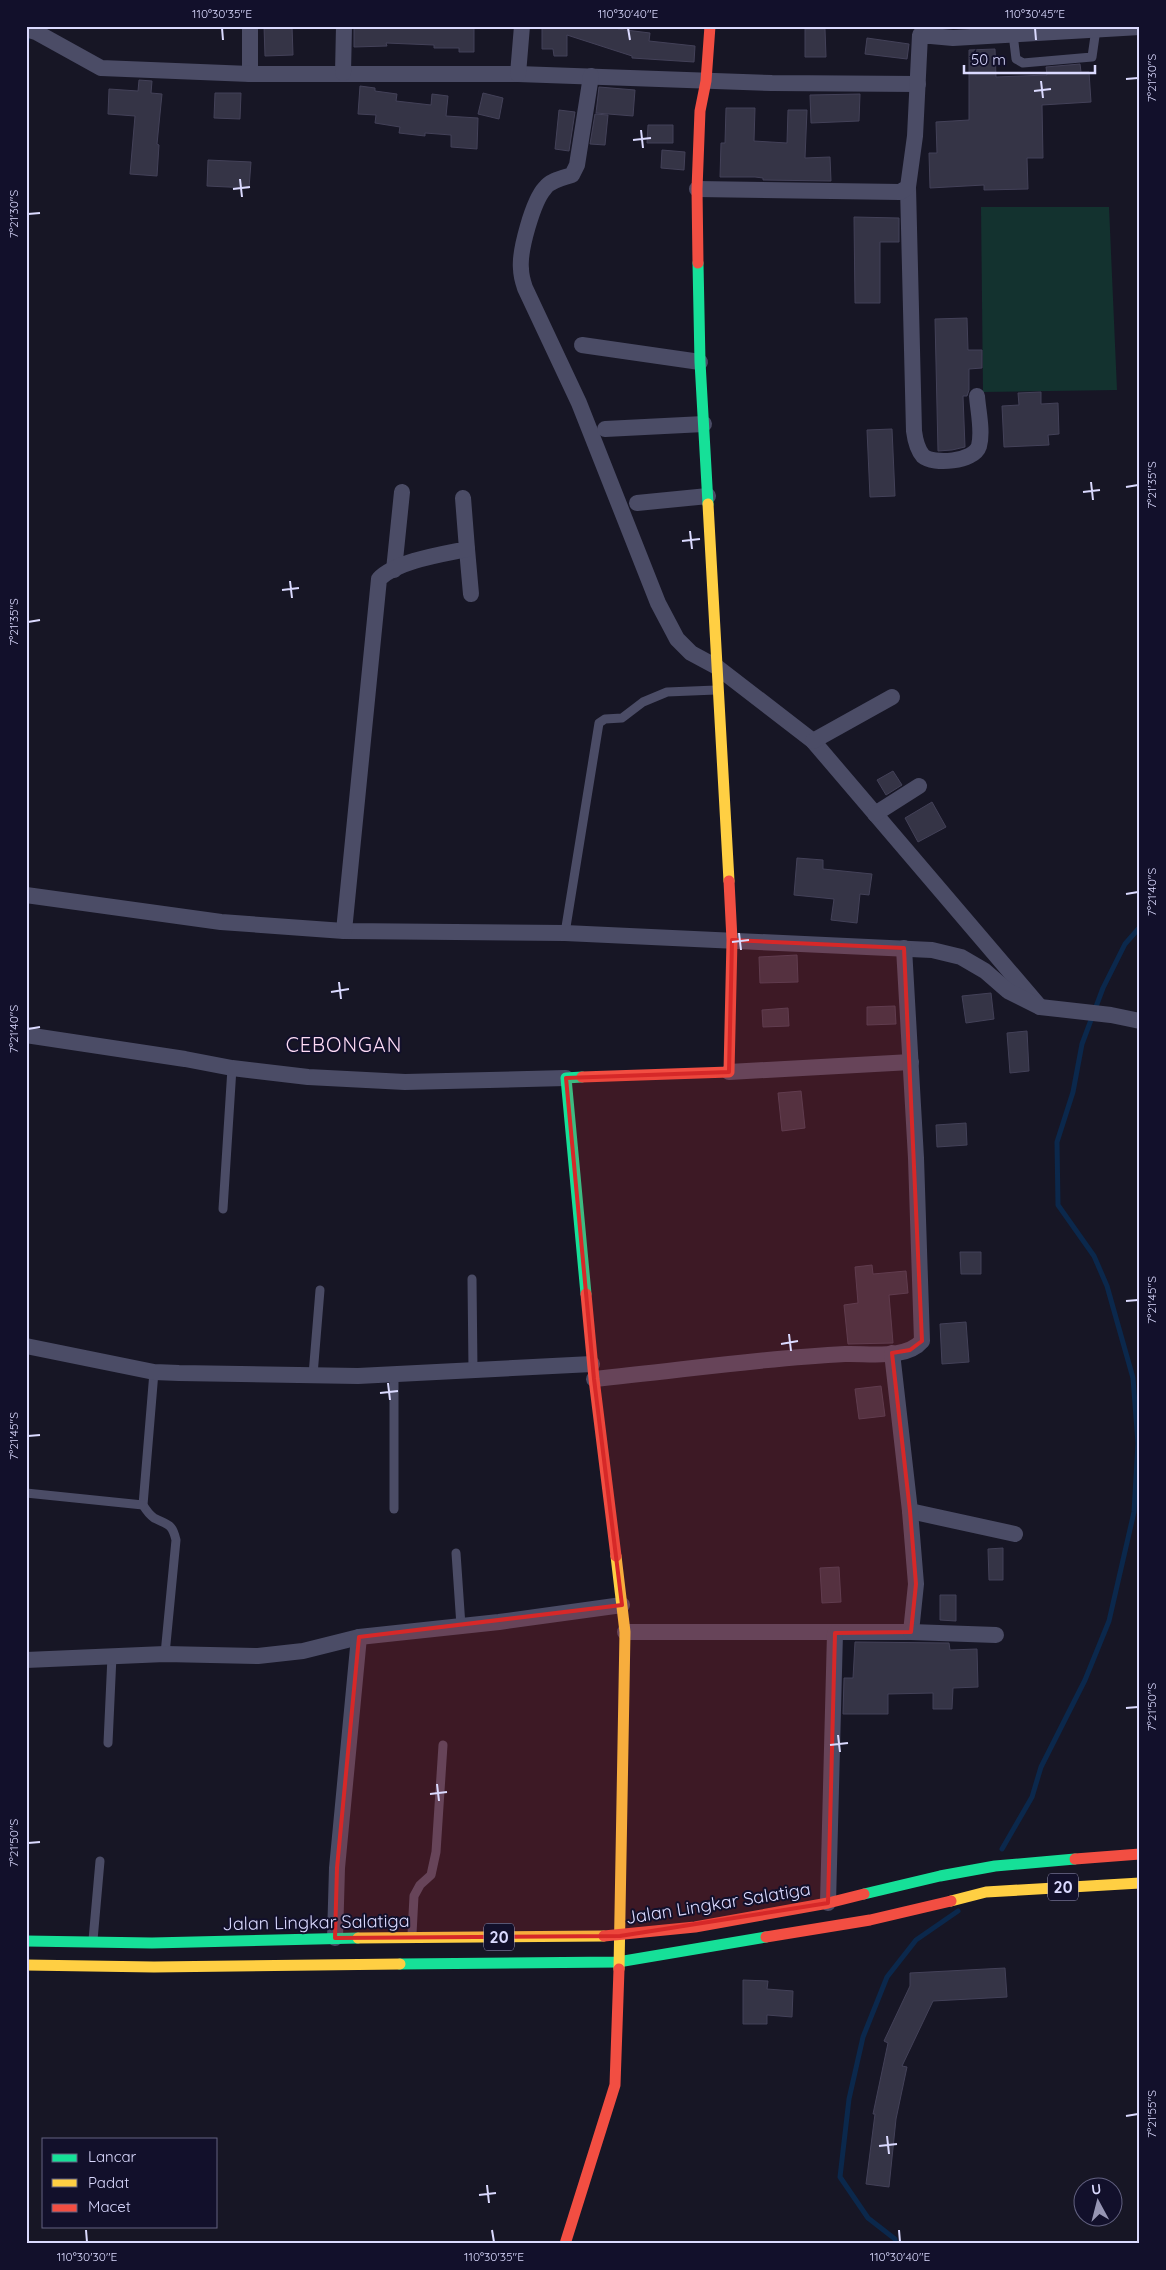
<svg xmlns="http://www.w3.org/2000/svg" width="1166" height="2270" viewBox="0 0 1166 2270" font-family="Quicksand,sans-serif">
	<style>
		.green { fill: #13322f }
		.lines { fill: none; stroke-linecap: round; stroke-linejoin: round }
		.stream { stroke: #0b284c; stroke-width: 5 }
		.building { fill: #353446; stroke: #434158 }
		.lane { stroke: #4b4c66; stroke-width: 9 }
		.street { stroke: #4b4c66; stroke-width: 16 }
		.fast { stroke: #16e098; stroke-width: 11 }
		.slow { stroke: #ffcf43; stroke-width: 11 }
		.jam { stroke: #f24e42; stroke-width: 11 }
		.marked { fill: #d62828; fill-opacity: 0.2; stroke: #d62828; stroke-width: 4; stroke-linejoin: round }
		.ticks { fill: none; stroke: #dbdaff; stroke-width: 2 }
		.labels { text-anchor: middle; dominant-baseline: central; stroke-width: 4; stroke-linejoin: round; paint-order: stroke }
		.shield { fill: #12102b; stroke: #9f9dbf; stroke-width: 1 }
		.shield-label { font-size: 16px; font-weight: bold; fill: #dbdaff }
		.street-label { font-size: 18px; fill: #dbdaff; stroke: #12102b }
		.quarter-label { font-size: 20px; letter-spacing: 1px; fill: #ffdcf6; stroke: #12102b }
		.neatline { fill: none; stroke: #dbdaff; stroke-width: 2 }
		.ticks-label { font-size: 12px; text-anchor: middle; fill: #dbdaff }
	</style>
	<rect width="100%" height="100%" fill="#171625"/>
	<polygon class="green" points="981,207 1109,207 1117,390 983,392"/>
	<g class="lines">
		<g class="stream">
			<polyline points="26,48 28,33"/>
			<polyline points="26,370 26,383"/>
			<polyline points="1002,1849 1032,1797 1041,1767 1085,1680 1109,1621 1134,1512 1138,1443 1133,1378 1107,1286 1094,1256 1058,1205 1057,1142 1073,1092 1082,1044 1103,988 1125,944 1140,927"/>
			<polyline points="896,2244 895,2239 868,2218 840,2177 849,2099 863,2037 887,1977 916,1940 958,1911"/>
		</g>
	</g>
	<g class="building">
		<polygon points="264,26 292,26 293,55 265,56"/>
		<polygon points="354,26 474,26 474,52 459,52 459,48 434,48 434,45 386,43 387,46 354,47"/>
		<polygon points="542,26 619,26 618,29 650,33 649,41 695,46 694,62 632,58 632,56 567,35 567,56 554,56 553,49 542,49"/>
		<polygon points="805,29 825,29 826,57 805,57"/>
		<polygon points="867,38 909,44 907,59 865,54"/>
		<polygon points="995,49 996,77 1047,75 1046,67 1080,64 1081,72 1089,72 1091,102 1042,105 1043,158 1027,158 1028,189 984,190 984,185 930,188 929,153 937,153 936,122 969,120 969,50"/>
		<polygon points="139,80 152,81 151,93 162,94 157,144 159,145 157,176 130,174 135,116 108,114 109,89 138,91"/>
		<polygon points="360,86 375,88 375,91 397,94 396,101 431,105 432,94 448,96 446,116 478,118 477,149 451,147 451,135 425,133 425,136 399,133 400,127 375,123 376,115 358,114"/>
		<polygon points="599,87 635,90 633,116 596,113"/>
		<polygon points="215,93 241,93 240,119 214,118"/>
		<polygon points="483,93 503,98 499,119 478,114"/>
		<polygon points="860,94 859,121 811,123 810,95"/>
		<polygon points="726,108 755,108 754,141 787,143 788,110 807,110 805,158 830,157 831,181 763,180 763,178 755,177 720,177 721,143 725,143"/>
		<polygon points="559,110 575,112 569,151 555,149"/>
		<polygon points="595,114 608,115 605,145 590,144"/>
		<polygon points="648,125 673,125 673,143 647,143"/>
		<polygon points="662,150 685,152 684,170 661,168"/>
		<polygon points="208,160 251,162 249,188 207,186"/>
		<polygon points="854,217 899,218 899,242 880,242 880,303 855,303"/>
		<polygon points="967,318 968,350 982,350 982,368 969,369 969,390 967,396 963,396 965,447 952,450 938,451 935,319"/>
		<polygon points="1041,392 1041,404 1058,403 1059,434 1048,435 1049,445 1004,447 1002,406 1019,405 1018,393"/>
		<polygon points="892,429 895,496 870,497 867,430"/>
		<polygon points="893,771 902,785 886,795 877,780"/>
		<polygon points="932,802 946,827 918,842 905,818"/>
		<polygon points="797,858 823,860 823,869 872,874 869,895 860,894 857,923 831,920 834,899 794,895"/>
		<polygon points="797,955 798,982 760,983 759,957"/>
		<polygon points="991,993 994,1019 966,1023 962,996"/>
		<polygon points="895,1006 896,1024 867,1025 867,1007"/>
		<polygon points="788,1008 789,1026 763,1027 762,1010"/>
		<polygon points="1027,1031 1029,1071 1010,1073 1007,1033"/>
		<polygon points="801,1091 805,1128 782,1131 778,1093"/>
		<polygon points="966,1123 967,1145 937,1147 936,1125"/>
		<polygon points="960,1252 981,1252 981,1274 961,1274"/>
		<polygon points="872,1265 873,1274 906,1271 908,1293 889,1295 893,1343 848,1344 844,1305 858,1303 855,1267"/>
		<polygon points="966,1322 969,1362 942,1364 940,1324"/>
		<polygon points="881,1386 885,1416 859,1419 855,1389"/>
		<polygon points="1003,1548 1003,1580 989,1580 988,1549"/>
		<polygon points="839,1567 841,1602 822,1603 820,1568"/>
		<polygon points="940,1595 956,1595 956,1621 940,1620"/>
		<polygon points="855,1642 949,1643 950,1650 977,1649 978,1687 953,1688 952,1709 933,1709 933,1693 888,1694 888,1714 843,1714 844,1678 853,1678"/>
		<polygon points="1005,1968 1007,1997 933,2001 902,2066 907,2067 896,2119 889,2187 866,2184 875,2114 873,2114 888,2043 884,2041 910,1986 910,1973"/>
		<polygon points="743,1980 768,1981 767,1989 793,1991 792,2017 767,2015 767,2024 743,2024"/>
	</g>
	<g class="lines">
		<g class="lane">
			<polyline points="1013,34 1016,59 1023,63 1092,57 1096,29"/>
			<polyline points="565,933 599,723 605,719 622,718 643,702 667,692 716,690"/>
			<polyline points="223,1209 232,1068"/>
			<polyline points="472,1279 473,1370"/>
			<path d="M 154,1372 L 143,1505 C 146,1510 150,1515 154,1518 C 168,1525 172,1523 176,1540 L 165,1654"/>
			<polyline points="394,1373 394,1509"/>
			<polyline points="313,1375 320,1290"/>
			<polyline points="26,1493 143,1505"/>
			<polyline points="456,1553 461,1626"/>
			<polyline points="108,1743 112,1656"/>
			<polyline points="412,1934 414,1896 420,1885 431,1875 436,1852 443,1745"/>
			<polyline points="93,1940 100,1861"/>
		</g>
		<g class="street">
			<polyline points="250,26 250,74"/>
			<polyline points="26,29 36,32 101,68 250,74 518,74 772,83 918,84"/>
			<polyline points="343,73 344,26"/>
			<polyline points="518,74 522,26"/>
			<path d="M 591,76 L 577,165 L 572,175 C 563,178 551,180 545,188 C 533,201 519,251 521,269 C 521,275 523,282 525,288 L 579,403 L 658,603 L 677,639 L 691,653 L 717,667 L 813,741 L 1040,1007"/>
			<path d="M 908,187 L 914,431 C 915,439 917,449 923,456 C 933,465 974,462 979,446 C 983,431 978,411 977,396"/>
			<polyline points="697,189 900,192 908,187 915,136 920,35 953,38 1140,27"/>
			<polyline points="582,345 700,362"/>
			<polyline points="605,429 704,424"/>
			<polyline points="637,503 708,496"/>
			<polyline points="467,549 471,594"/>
			<polyline points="394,570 402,492"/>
			<polyline points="813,741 892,697"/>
			<polyline points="875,814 919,786"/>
			<polyline points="26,895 221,922 344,931 565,933 932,950 961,957 985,971 1008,991 1040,1007 1111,1015 1140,1021"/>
			<path d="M 344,931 L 379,579 C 396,561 443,554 467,549 L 463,498"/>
			<polyline points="26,1035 185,1059 232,1068 308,1077 405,1082 566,1078"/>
			<polyline points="729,1072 911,1062"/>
			<polyline points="26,1346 154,1372 179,1373 358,1376 592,1364"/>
			<path d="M 594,1379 C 677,1371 761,1358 845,1354 C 868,1353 906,1360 922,1341 L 916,1158 L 904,948"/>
			<polyline points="910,1511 1015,1534"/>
			<polyline points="625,1632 911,1632 916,1584 910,1511 892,1353"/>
			<polyline points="911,1632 996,1635"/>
			<polyline points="26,1660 165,1654 258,1656 303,1651 359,1637 499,1622 622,1605"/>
			<polyline points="828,1903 835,1633"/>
			<polyline points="335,1938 337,1868 359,1637"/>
		</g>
		<g class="fast">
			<polyline points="698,263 700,362 708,504"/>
			<polyline points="582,1077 566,1078 586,1294"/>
			<polyline points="864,1894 940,1876 995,1866 1075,1859"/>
			<polyline points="26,1941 152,1943 358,1938"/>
			<polyline points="400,1964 618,1962 766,1937"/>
		</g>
		<g class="slow">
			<polyline points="708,504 729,881"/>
			<polyline points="616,1556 625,1632 619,1969"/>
			<polyline points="951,1901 986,1892 1140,1883"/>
			<polyline points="358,1938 604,1936"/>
			<polyline points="26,1965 154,1967 400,1964"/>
		</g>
		<g class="jam">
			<polyline points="698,263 697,189 700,111 706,81 710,26"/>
			<polyline points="582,1077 729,1072 732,940 729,881"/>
			<polyline points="586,1294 594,1379 616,1556"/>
			<polyline points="1075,1859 1140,1854"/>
			<polyline points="604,1936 695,1927 828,1903 864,1894"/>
			<polyline points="766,1937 870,1920 951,1901"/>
			<polyline points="565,2244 615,2085 619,1969"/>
		</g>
	</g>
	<path class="marked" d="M 732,940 L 904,948 L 922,1341 L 910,1350 L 892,1353 L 910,1511 L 916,1584 L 911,1632 L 835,1633 L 828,1903 L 620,1936 L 335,1938 L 337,1868 L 359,1637 L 622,1605 L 594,1379 L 566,1078 L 729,1072 Z"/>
	<path class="ticks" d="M 222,28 L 223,40M 628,28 L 630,40M 1035,28 L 1036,40M 1126,79 L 1138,78M 1041,81 L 1043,98M 1034,91 L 1051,89M 641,130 L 643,148M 633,140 L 651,138M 240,179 L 242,197M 233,189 L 250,187M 28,214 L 40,213M 1091,482 L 1093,500M 1126,487 L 1138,485M 1083,492 L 1100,490M 690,531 L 692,549M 682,541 L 700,539M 290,581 L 292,598M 282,590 L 299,588M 28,622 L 40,620M 1126,894 L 1138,892M 739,933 L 741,950M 732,942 L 749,940M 339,982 L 341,999M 331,992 L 349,989M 28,1029 L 40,1027M 1126,1301 L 1138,1300M 789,1334 L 791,1351M 781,1344 L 798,1341M 388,1383 L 390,1400M 380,1393 L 398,1391M 28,1436 L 40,1435M 1126,1708 L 1138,1707M 838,1735 L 840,1752M 830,1745 L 848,1743M 437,1784 L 439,1801M 430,1794 L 447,1792M 28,1843 L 40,1842M 1126,2116 L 1138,2114M 887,2136 L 889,2154M 879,2146 L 897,2144M 487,2185 L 489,2203M 479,2195 L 496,2193M 86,2230 L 87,2242M 492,2230 L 494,2242M 899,2230 L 900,2242"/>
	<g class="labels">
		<g class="shield">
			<rect x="1048" y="1873.5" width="30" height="27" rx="4"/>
			<rect x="484" y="1923.5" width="30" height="27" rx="4"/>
		</g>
		<g class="shield-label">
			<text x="1063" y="1887">20</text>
			<text x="499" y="1937">20</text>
		</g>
		<g class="street-label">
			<text transform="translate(718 1903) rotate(-9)">Jalan Lingkar Salatiga</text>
			<text transform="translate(316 1922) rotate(-1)">Jalan Lingkar Salatiga</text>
		</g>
		<g class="quarter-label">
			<text x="344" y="1044">CEBONGAN</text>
		</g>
	</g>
	<rect width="1166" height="2270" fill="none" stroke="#12102b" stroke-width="55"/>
	<rect x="42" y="2138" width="175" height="90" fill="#12102b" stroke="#626180"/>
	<rect x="52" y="2154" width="25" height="8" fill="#16e098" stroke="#626180"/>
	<text x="88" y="2162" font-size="15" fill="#dbdaff">Lancar</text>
	<rect x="52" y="2179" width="25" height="8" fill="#ffcf43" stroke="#626180"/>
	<text x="88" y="2188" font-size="15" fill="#dbdaff">Padat</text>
	<rect x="52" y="2204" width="25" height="8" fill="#f24e42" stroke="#626180"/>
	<text x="88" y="2212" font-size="15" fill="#dbdaff">Macet</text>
	<g transform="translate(1098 2202) rotate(353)"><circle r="24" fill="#12102b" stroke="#626180"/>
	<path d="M0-4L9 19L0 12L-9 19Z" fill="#9695b3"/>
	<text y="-8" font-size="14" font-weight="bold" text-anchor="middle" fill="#dbdaff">U</text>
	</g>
	<path d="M964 65v8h131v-8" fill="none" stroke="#dbdaff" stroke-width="2.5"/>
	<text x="971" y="65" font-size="15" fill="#dbdaff" stroke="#12102b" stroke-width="4" paint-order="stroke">50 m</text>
	<rect x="28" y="28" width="1110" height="2214" class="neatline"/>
	<g class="ticks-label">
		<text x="222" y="18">110°30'35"E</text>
		<text x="628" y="18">110°30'40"E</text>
		<text x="1035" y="18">110°30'45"E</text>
		<text transform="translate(1152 78) rotate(-90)" y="4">7°21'30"S</text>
		<text transform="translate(14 214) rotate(-90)" y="4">7°21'30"S</text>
		<text transform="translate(1152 485) rotate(-90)" y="4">7°21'35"S</text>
		<text transform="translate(14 622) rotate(-90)" y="4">7°21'35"S</text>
		<text transform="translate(1152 892) rotate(-90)" y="4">7°21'40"S</text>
		<text transform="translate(14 1029) rotate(-90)" y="4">7°21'40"S</text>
		<text transform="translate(1152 1300) rotate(-90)" y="4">7°21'45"S</text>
		<text transform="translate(14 1436) rotate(-90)" y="4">7°21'45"S</text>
		<text transform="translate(1152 1707) rotate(-90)" y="4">7°21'50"S</text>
		<text transform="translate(14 1843) rotate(-90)" y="4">7°21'50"S</text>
		<text transform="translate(1152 2114) rotate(-90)" y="4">7°21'55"S</text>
		<text x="87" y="2261">110°30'30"E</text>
		<text x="494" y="2261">110°30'35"E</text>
		<text x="900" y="2261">110°30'40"E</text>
	</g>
</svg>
